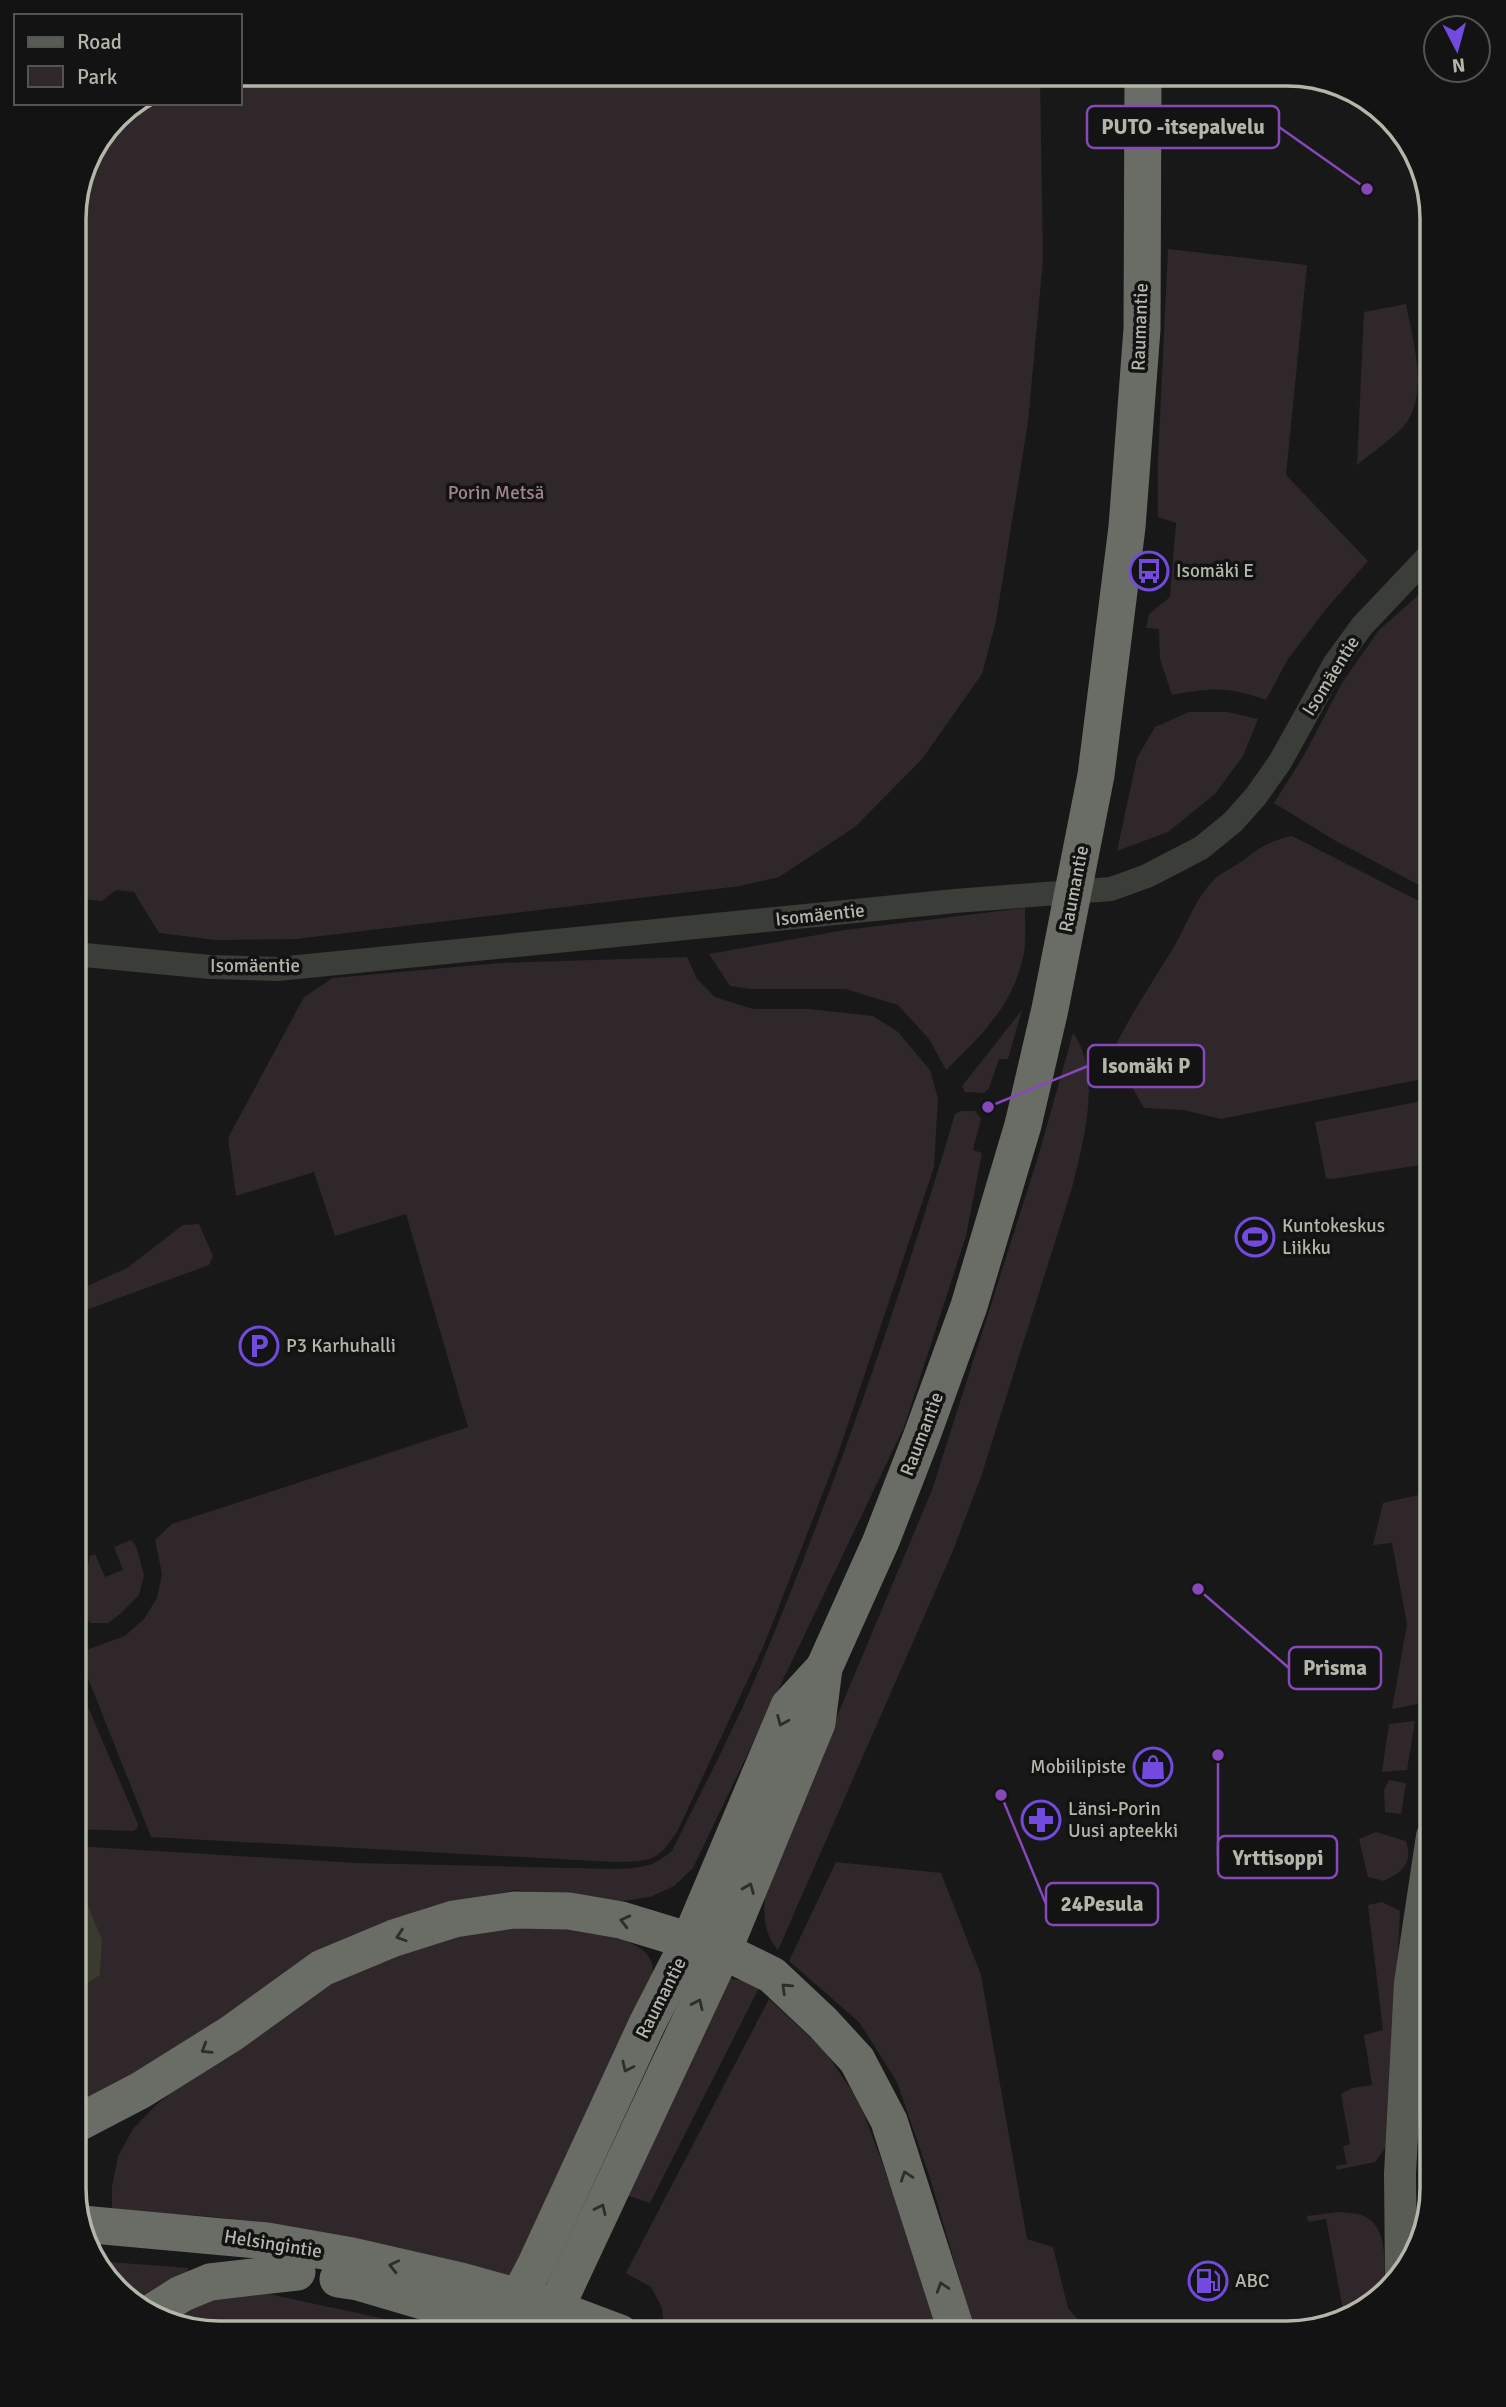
<svg xmlns="http://www.w3.org/2000/svg" width="1506" height="2407" viewBox="0 0 1506 2407" font-family="Signika,sans-serif">
	<style>
		.green { fill: #30272a }
		.water { fill: #3a3b2e }
		.lines { fill: none; stroke-linecap: round; stroke-linejoin: round }
		.minor { stroke: #3b3d38; stroke-width: 24 }
		.major { stroke: #595c55; stroke-width: 32 }
		.highway { stroke: #6a6d65; stroke-width: 37 }
		.oneway { stroke: #2c2e2b }
		.labels { text-anchor: middle; dominant-baseline: central; stroke-width: 7; stroke-linejoin: round; paint-order: stroke }
		.street-label { font-size: 19px; fill: #b3b7aa; stroke: #121312 }
		.park-label { font-size: 19px; fill: #a0848d; stroke: #121312 }
		.poi-label { font-size: 19px; fill: #b3b7aa; stroke: #121312; text-anchor: start }
		.rim { fill: none; stroke: #b3b7aa; stroke-width: 3.5 }
		.leader { fill: none; stroke: #8648bb; stroke-width: 2.5 }
		.callout-dot { fill: #8648bb; stroke: #121312; stroke-width: 2.5 }
		.callout { fill: #121312; stroke: #8648bb; stroke-width: 2.5 }
		.callout-label { font-size: 21px; text-anchor: middle; font-weight: bold; fill: #b3b7aa }
	</style>
	<rect width="100%" height="100%" fill="#171817"/>
	<g class="green">
		<polygon points="240,74 1040,74 1043,260 1028,422 996,621 982,674 922,759 855,827 779,877 740,886 296,939 216,940 159,933 134,892 116,890 102,901 74,898 74,210 88,155 116,116 135,103 240,103"/>
		<path d="M 1168,249 L 1307,265 L 1286,475 L 1368,561 L 1326,609 L 1288,659 L 1266,700 C 1226,686 1212,688 1172,695 L 1160,659 L 1159,629 L 1146,628 L 1149,614 L 1170,597 L 1176,523 L 1158,517 L 1158,459 Z"/>
		<path d="M 1406,304 C 1412,339 1429,389 1407,422 C 1396,437 1371,453 1357,465 L 1364,312 Z"/>
		<polygon points="1432,583 1432,892 1334,840 1274,803 1303,757 1342,683 1379,630"/>
		<polygon points="1189,712 1228,712 1258,719 1243,756 1215,794 1168,832 1117,851 1137,758 1155,727"/>
		<path d="M 1292,836 L 1423,903 L 1432,905 L 1432,1077 L 1221,1119 L 1183,1110 L 1144,1108 L 1112,1052 C 1130,1016 1151,984 1172,950 C 1187,926 1196,895 1217,877 C 1226,870 1236,866 1245,859 C 1262,846 1270,841 1292,836 Z"/>
		<path d="M 1025,908 C 1025,923 1026,938 1024,953 C 1014,1004 982,1035 946,1070 L 929,1039 L 898,1005 L 845,989 L 750,989 L 730,986 L 709,954 L 845,930 Z"/>
		<path d="M 687,957 L 697,979 L 715,997 L 753,1009 L 809,1009 L 873,1016 L 898,1032 L 930,1070 L 938,1098 L 934,1167 L 838,1454 L 764,1645 L 678,1830 C 657,1863 651,1861 613,1862 L 151,1837 L 80,1658 L 81,1652 L 125,1636 L 144,1619 L 157,1598 L 162,1574 L 155,1540 L 172,1524 L 468,1427 L 406,1214 L 335,1236 L 314,1172 L 236,1196 L 228,1138 L 304,997 L 333,978 L 500,963 Z"/>
		<polygon points="1022,1010 1008,1059 999,1059 989,1088 984,1093 965,1092 962,1086"/>
		<path d="M 1073,1033 C 1103,1074 1083,1142 1072,1188 L 981,1477 L 952,1553 L 778,1950 C 761,1931 763,1906 767,1883 L 932,1490 L 1038,1157 Z"/>
		<polygon points="1432,1099 1432,1163 1333,1179 1326,1178 1315,1122"/>
		<path d="M 962,1111 L 975,1111 L 981,1119 L 973,1150 L 982,1153 L 966,1236 L 904,1427 L 693,1868 L 674,1886 L 650,1897 L 617,1902 L 516,1890 L 426,1908 L 336,1945 L 124,2080 L 74,2109 L 75,1992 L 100,1975 L 102,1941 L 85,1899 L 74,1900 L 74,1846 L 356,1863 L 617,1869 C 642,1868 652,1867 672,1851 C 700,1794 730,1737 755,1679 C 833,1494 898,1306 955,1114 Z"/>
		<polygon points="199,1224 213,1256 209,1265 86,1310 78,1308 75,1298 78,1290 127,1268 183,1225"/>
		<polygon points="1428,1493 1432,1498 1432,1616 1418,1704 1392,1709 1407,1624 1392,1543 1373,1545 1383,1503"/>
		<polygon points="131,1540 136,1546 144,1575 139,1595 120,1614 108,1623 91,1623 82,1615 78,1605 90,1556 95,1554 105,1577 123,1570 114,1547"/>
		<polygon points="74,1674 138,1824 137,1829 133,1831 74,1829"/>
		<polygon points="1415,1721 1407,1770 1382,1772 1389,1724"/>
		<polygon points="1389,1780 1406,1783 1401,1814 1385,1812 1384,1790"/>
		<path d="M 1376,1832 L 1406,1841 C 1413,1864 1403,1871 1384,1881 L 1368,1877 L 1359,1839 Z"/>
		<polygon points="836,1862 941,1873 981,1975 1027,2239 1053,2247 1068,2308 1089,2333 975,2333 930,2178 897,2082 859,2022 789,1961"/>
		<polygon points="1382,1902 1400,1911 1389,2143 1375,2162 1337,2170 1336,2166 1347,2164 1343,2146 1350,2144 1341,2094 1352,2088 1372,2085 1364,2035 1383,2030 1368,1905"/>
		<path d="M 539,1926 C 566,1930 645,1932 652,1964 C 654,1970 652,1980 651,1986 L 513,2278 L 321,2232 L 216,2217 L 112,2210 L 112,2187 L 118,2156 L 133,2129 L 155,2106 L 220,2053 L 314,1991 L 406,1946 L 469,1929 Z"/>
		<polygon points="731,1979 748,1981 759,1988 650,2203 623,2194 721,1983"/>
		<polygon points="769,1999 825,2051 860,2103 945,2333 669,2333 664,2331 662,2308 651,2287 626,2273"/>
		<polygon points="1432,2019 1432,2116 1426,2211 1421,2226 1425,2106"/>
		<path d="M 1339,2212 C 1346,2213 1354,2213 1361,2215 C 1390,2225 1384,2266 1384,2290 L 1352,2318 L 1345,2320 L 1326,2219 L 1308,2222 L 1307,2216 Z"/>
		<polygon points="96,2261 188,2268 187,2275 163,2286 135,2305"/>
		<polygon points="255,2291 450,2333 210,2333 169,2319 199,2300"/>
	</g>
	<polygon class="water" points="85,1898 102,1940 100,1975 75,1992 74,2007 74,1900"/>
	<g class="lines">
		<polyline class="minor" points="74,954 210,967 278,969 955,901 1111,889 1147,876 1201,848 1233,822 1256,796 1280,762 1335,663 1362,626 1432,552"/>
		<polyline class="major" points="1401,2274 1400,2174 1410,1983 1432,1836"/>
		<g class="highway">
			<polyline points="74,2125 141,2090 232,2033 322,1968 394,1938 454,1919 514,1910 569,1911 621,1920 723,1951 772,1975 823,2023 857,2060 889,2121 957,2333"/>
			<polyline points="82,2224 267,2241 352,2256 461,2281 540,2303 620,2333"/>
			<polyline points="338,2279 358,2282 528,2332"/>
			<polyline points="151,2313 181,2294 210,2282 297,2272"/>
			<polyline points="500,2333 536,2264 647,2024 690,1940 789,1706 824,1668"/>
			<polyline points="544,2333 723,1951 817,1723 824,1668 881,1541 921,1438 969,1306 1023,1125 1050,1009 1096,775 1127,527 1142,329 1143,74"/>
		</g>
	</g>
	<defs><path id="oneway-chevron" d="M-2-3.5L2.5 0L-2 3.5" fill="none" stroke-width="1.6" stroke-linecap="round" stroke-linejoin="round" transform="scale(1.75)"/></defs>
	<g class="oneway">
		<use href="#oneway-chevron" transform="translate(782 1721) rotate(113)"/>
		<use href="#oneway-chevron" transform="translate(749 1888) rotate(-68)"/>
		<use href="#oneway-chevron" transform="translate(625 1921) rotate(-166)"/>
		<use href="#oneway-chevron" transform="translate(401 1936) rotate(162)"/>
		<use href="#oneway-chevron" transform="translate(786 1988) rotate(-137)"/>
		<use href="#oneway-chevron" transform="translate(698 2004) rotate(-65)"/>
		<use href="#oneway-chevron" transform="translate(206 2049) rotate(148)"/>
		<use href="#oneway-chevron" transform="translate(627 2067) rotate(115)"/>
		<use href="#oneway-chevron" transform="translate(906 2176) rotate(-108)"/>
		<use href="#oneway-chevron" transform="translate(601 2209) rotate(-65)"/>
		<use href="#oneway-chevron" transform="translate(394 2266) rotate(-167)"/>
		<use href="#oneway-chevron" transform="translate(942 2287) rotate(-108)"/>
	</g>
	<defs>
		<symbol id="bus-ring" viewBox="-11 -11 22 22"><circle r="9.5" fill="#121312" stroke="#724add" stroke-width="1.5"/><path d="M-5-6H5V4H4V6H2V4H-2V6H-4V4H-5ZM-3.5-4V0h7V-4ZM-3.5 1.2v1.5H-2V1.2ZM2 1.2v1.5H3.5V1.2Z" fill="#724add"/></symbol>
		<symbol id="stadium-ring" viewBox="-11 -11 22 22"><circle r="9.5" fill="#121312" stroke="#724add" stroke-width="1.5"/><path d="M0-5a6.5 5 0 1 0 0 10a6.5 5 0 1 0 0-10ZM-3.5-1.8h7v3.6h-7Z" fill="#724add"/></symbol>
		<symbol id="parking-ring" viewBox="-11 -11 22 22"><circle r="9.5" fill="#121312" stroke="#724add" stroke-width="1.5"/><path d="M-3.5-5.5H1a3.5 3.5 0 0 1 0 7H-1V5.5H-3.5ZM-1-3.4V-.6H.8a1.4 1.4 0 0 0 0-2.8Z" fill="#724add"/></symbol>
		<symbol id="shop-ring" viewBox="-11 -11 22 22"><circle r="9.5" fill="#121312" stroke="#724add" stroke-width="1.5"/><path d="M-5-2.5h2.3a2.7 3.5 0 0 1 5.4 0H5L5.5 6h-11ZM-1.5-2.5h3a1.5 2.3 0 0 0-3 0Z" fill="#724add"/></symbol>
		<symbol id="pharmacy-ring" viewBox="-11 -11 22 22"><circle r="9.5" fill="#121312" stroke="#724add" stroke-width="1.5"/><path d="M-2-6h4v4h4v4h-4v4h-4v-4h-4v-4h4Z" fill="#724add"/></symbol>
		<symbol id="fuel-ring" viewBox="-11 -11 22 22"><circle r="9.5" fill="#121312" stroke="#724add" stroke-width="1.5"/><path d="M-5.5-6h7V0h2V4h1.3V-2.5L3-4.5l.8-.8L6-3V5H2.5V1h-1V6h-7ZM-4.2-4.7v3.2H.2V-4.7Z" fill="#724add"/></symbol>
	</defs>
	<g fill-rule="evenodd">
		<use href="#bus-ring" x="1127" y="549" width="44" height="44"/>
		<use href="#stadium-ring" x="1233" y="1215" width="44" height="44"/>
		<use href="#parking-ring" x="237" y="1324" width="44" height="44"/>
		<use href="#shop-ring" x="1131" y="1745" width="44" height="44"/>
		<use href="#pharmacy-ring" x="1019" y="1798" width="44" height="44"/>
		<use href="#fuel-ring" x="1186" y="2259" width="44" height="44"/>
	</g>
	<g class="labels">
		<g class="street-label">
			<text transform="translate(1140 327) rotate(-88)">Raumantie</text>
			<text transform="translate(1331 676) rotate(-58)">Isomäentie</text>
			<text transform="translate(1074 889) rotate(-79)">Raumantie</text>
			<text transform="translate(820 915) rotate(-6)">Isomäentie</text>
			<text x="255" y="966">Isomäentie</text>
			<text transform="translate(922 1434) rotate(-69)">Raumantie</text>
			<text transform="translate(661 1998) rotate(-63)">Raumantie</text>
			<text transform="translate(273 2244) rotate(9)">Helsingintie</text>
		</g>
		<g class="park-label">
			<text x="496" y="493">Porin Metsä</text>
		</g>
		<g class="poi-label">
			<text x="1176" y="571">Isomäki E</text>
			<text x="1282" y="1226">Kuntokeskus<tspan x="1282" dy="22">Liikku</tspan></text>
			<text x="286" y="1346">P3 Karhuhalli</text>
			<text x="1126" y="1767" text-anchor="end">Mobiilipiste</text>
			<text x="1068" y="1809">Länsi-Porin<tspan x="1068" dy="22">Uusi apteekki</tspan></text>
			<text x="1235" y="2281">ABC</text>
		</g>
	</g>
	<path d="M0 0H1506V2407H0ZM219 86H1287A133 133 0 0 1 1420 219V2188A133 133 0 0 1 1287 2321H219A133 133 0 0 1 86 2188V219A133 133 0 0 1 219 86Z" fill="#121312" fill-rule="evenodd"/>
	<path class="rim" d="M219 86H1287A133 133 0 0 1 1420 219V2188A133 133 0 0 1 1287 2321H219A133 133 0 0 1 86 2188V219A133 133 0 0 1 219 86Z"/>
	<path class="leader" d="M1367 189L1279 127M988 1107L1088 1066M1198 1589L1289 1668M1218 1755L1218 1857M1001 1795L1046 1904"/>
	<g class="callout-dot">
		<circle cx="1367" cy="189" r="7"/>
		<circle cx="988" cy="1107" r="7"/>
		<circle cx="1198" cy="1589" r="7"/>
		<circle cx="1218" cy="1755" r="7"/>
		<circle cx="1001" cy="1795" r="7"/>
	</g>
	<g class="callout">
		<rect x="1087" y="106" width="192" height="42" rx="7"/>
		<rect x="1088" y="1045" width="116" height="42" rx="7"/>
		<rect x="1289" y="1647" width="92" height="42" rx="7"/>
		<rect x="1218" y="1836" width="119" height="42" rx="7"/>
		<rect x="1046" y="1883" width="112" height="42" rx="7"/>
	</g>
	<g class="callout-label">
		<text x="1183" y="134">PUTO -itsepalvelu</text>
		<text x="1146" y="1073">Isomäki P</text>
		<text x="1335" y="1675">Prisma</text>
		<text x="1278" y="1865">Yrttisoppi</text>
		<text x="1102" y="1911">24Pesula</text>
	</g>
	<rect x="14" y="14" width="228" height="91" fill="#121312" stroke="#52554f" stroke-width="2"/>
	<rect x="28" y="37" width="35" height="10" fill="#595c55" stroke="#52554f" stroke-width="2"/>
	<text x="77" y="49" font-size="21" fill="#b3b7aa">Road</text>
	<rect x="28" y="66" width="35" height="21" fill="#30272a" stroke="#52554f" stroke-width="2"/>
	<text x="77" y="84" font-size="21" fill="#b3b7aa">Park</text>
	<g transform="translate(1457 49) rotate(174)"><circle r="33" fill="#121312" stroke="#52554f" stroke-width="2"/>
	<path d="M0-5L12 26L0 18L-12 26Z" fill="#724add"/>
	<text y="-10" font-size="19" font-weight="bold" text-anchor="middle" fill="#b3b7aa">N</text>
	</g>
</svg>
